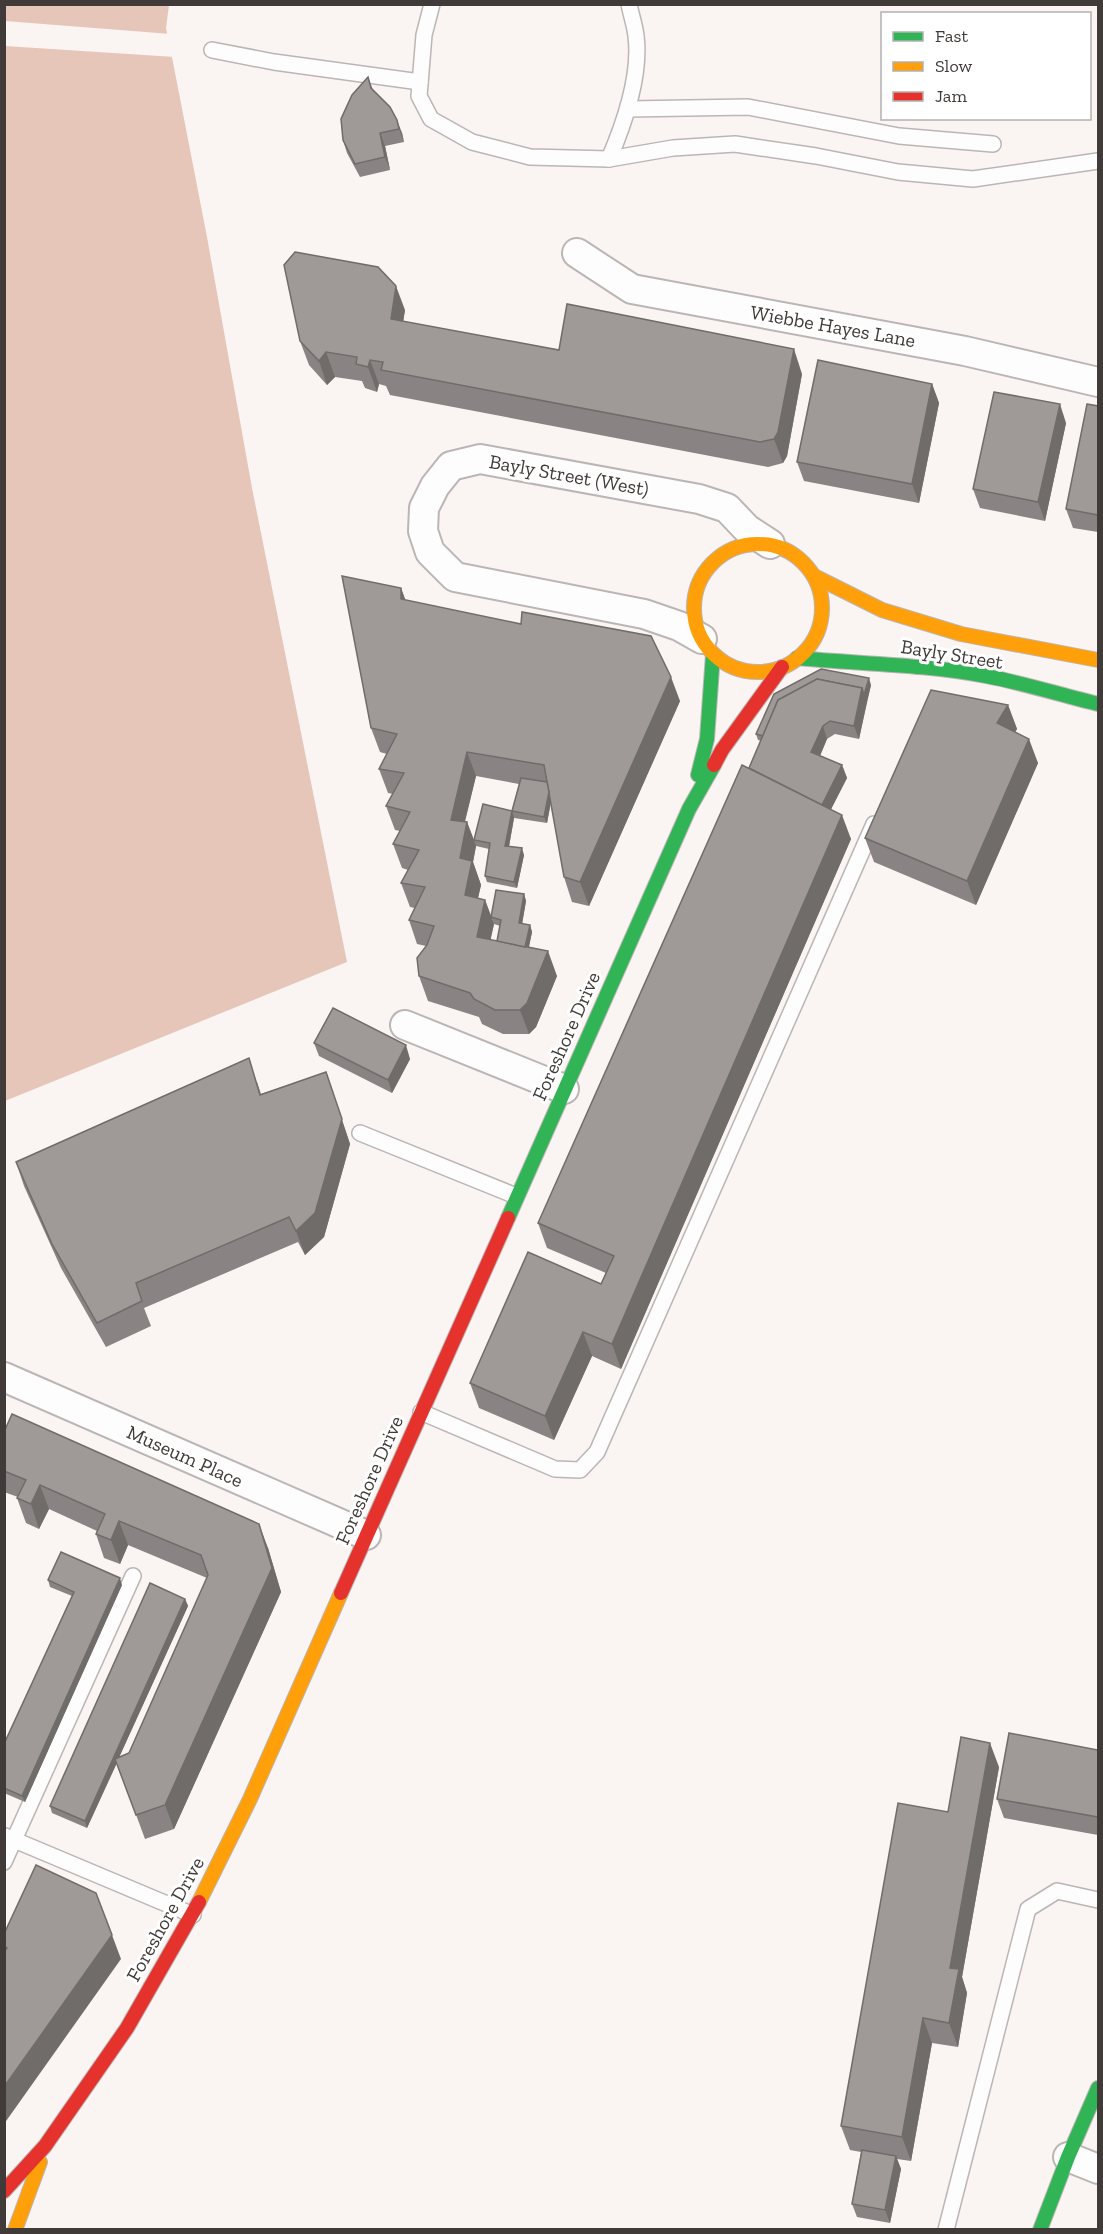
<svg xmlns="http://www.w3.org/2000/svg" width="1103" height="2234" viewBox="0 0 1103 2234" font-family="'Zilla Slab',serif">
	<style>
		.water { fill: #e6c6b9 }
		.pier { fill: #faf4f2 }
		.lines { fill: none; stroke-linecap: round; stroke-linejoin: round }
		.lane-casing { stroke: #bbb6b5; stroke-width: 18 }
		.street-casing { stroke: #bbb6b5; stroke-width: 32 }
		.fast-casing { stroke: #bbb6b5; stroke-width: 16 }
		.slow-casing { stroke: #bbb6b5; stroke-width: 16 }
		.jam-casing { stroke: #bbb6b5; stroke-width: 16 }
		.lane { stroke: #fefdfd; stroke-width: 15 }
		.street { stroke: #fefdfd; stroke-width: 28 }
		.fast { stroke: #30b455; stroke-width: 14 }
		.slow { stroke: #ff9f0a; stroke-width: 14 }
		.jam { stroke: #e5322d; stroke-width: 14 }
		.wall { fill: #898483; fill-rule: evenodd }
		.shaded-wall { fill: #6f6c6a }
		.building { fill: #9f9a98; stroke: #6f6c6a; stroke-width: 1.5 }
		.labels { text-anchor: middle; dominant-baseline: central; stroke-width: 6; stroke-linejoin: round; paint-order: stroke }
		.street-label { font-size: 20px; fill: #403b39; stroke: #fff }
	</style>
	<rect width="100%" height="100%" fill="#faf4f2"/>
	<polygon class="water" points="5,5 169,5 166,28 171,52 207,237 252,488 347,962 5,1101"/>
	<polygon class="pier" points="5,21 171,34 175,57 5,46"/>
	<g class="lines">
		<defs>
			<g id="lane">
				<polyline points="432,4 424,35 419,96 431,119 472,142 530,157 609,159 673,148 735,144 816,156 898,172 973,179 1098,161"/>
				<polyline points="212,50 274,62 420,82"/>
				<polyline points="628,109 748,107 899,136 993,144"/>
				<path d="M 609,159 C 624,124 641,75 636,36 C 635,26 631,15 629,4"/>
				<polyline points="360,1133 516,1196"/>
				<polyline points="421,1412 555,1469 580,1470 597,1452 874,824"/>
				<polyline points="5,1836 193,1915"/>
				<polyline points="4,1862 133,1576"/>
				<polyline points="946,2230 1028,1909 1057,1891 1098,1900"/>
			</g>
			<g id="street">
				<polyline points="577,253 632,289 965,351 1098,382"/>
				<polyline points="702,639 679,626 644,614 455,577 430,552 423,531 424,508 435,486 451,466 480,459 699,499 727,508 747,529 770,544"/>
				<polyline points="405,1025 564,1089"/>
				<polyline points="4,1377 366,1535"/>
				<polyline points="1068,2157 1098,2169"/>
			</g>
			<g id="fast">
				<path d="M 797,658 C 860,664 923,664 986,676 C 1023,683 1061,695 1098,704"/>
				<polyline points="698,775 707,739 713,654"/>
				<polyline points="508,1218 689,809 714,765"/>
				<polyline points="1040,2230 1068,2157 1098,2088"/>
			</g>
			<g id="slow">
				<circle cx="758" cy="608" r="64"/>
				<polyline points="814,576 882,610 961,634 1098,660"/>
				<polyline points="199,1902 250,1799 341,1593"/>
				<polyline points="15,2230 40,2162"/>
			</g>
			<g id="jam">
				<polyline points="714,765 722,750 782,667"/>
				<polyline points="341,1593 508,1218"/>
				<polyline points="4,2191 45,2146 127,2028 199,1902"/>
			</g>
		</defs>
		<use href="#lane" class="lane-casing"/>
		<use href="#street" class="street-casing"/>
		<use href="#fast" class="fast-casing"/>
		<use href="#slow" class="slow-casing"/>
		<use href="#jam" class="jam-casing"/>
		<use href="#lane" class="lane"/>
		<use href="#street" class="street"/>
		<use href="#fast" class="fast"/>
		<use href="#slow" class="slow"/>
		<use href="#jam" class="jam"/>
	</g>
	<g class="wall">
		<polygon points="368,77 373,90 402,133 404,142 385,146 390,170 360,177 347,153 343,140"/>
		<polygon points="405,310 403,321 559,350 802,374 787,456 783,463 768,467 390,395 386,386 379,384 377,392 365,388 362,381 335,377 327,385 309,365 300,341"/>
		<polygon points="932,384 939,403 919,503 804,481 797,462"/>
		<polygon points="1098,406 1098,532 1073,528 1066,509"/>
		<polygon points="1066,423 1045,521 980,508 973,489"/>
		<path d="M 401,588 L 405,600 L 680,701 L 589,906 L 572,902 L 564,877 L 551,802 L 547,823 L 514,818 L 509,846 L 524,855 L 517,888 L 487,882 L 485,876 L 489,849 L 476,846 L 473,862 L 481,885 L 478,898 L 485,900 L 494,924 L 490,940 L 497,941 L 500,926 L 494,924 L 491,917 L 524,894 L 526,901 L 522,924 L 530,925 L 532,932 L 529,947 L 557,976 L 536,1027 L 529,1034 L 503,1034 L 482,1024 L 479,1017 L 428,1001 L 419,976 L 426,946 L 417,944 L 409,920 L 415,908 L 410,907 L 401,883 L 408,870 L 402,868 L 393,844 L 400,831 L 395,830 L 386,806 L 393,794 L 388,793 L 379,769 L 387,754 L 380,752 L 371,728 ZM 476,776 L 519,784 L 512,811 L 474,840 L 467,822 L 465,822 Z"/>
		<polygon points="871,685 859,739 835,734 827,739 820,756 842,765 847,778 831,809 851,839 621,1369 592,1356 554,1440 479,1408 470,1383 601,1284 606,1273 547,1248 538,1223 749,768 761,741 758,740 756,734"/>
		<polygon points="1008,705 1017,729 1015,732 1038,763 976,905 874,862 865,838"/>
		<polygon points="314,1043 410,1059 392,1093 319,1056"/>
		<polygon points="326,1072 350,1144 324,1237 305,1255 298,1242 144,1308 151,1326 106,1347 61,1268 24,1186 16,1162 257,1082 261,1094"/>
		<polygon points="4,1432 268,1548 281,1592 174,1829 145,1839 117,1763 87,1828 52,1813 50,1806 185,1599 188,1606 119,1757 129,1753 207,1578 128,1545 120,1564 104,1558 96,1534 97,1531 49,1509 39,1529 26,1523 17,1498 18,1497 4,1492"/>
		<polygon points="48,1580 122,1585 25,1802 4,1793 4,1744 72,1596 50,1587"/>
		<polygon points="1098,1750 1098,1835 1004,1818 997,1799"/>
		<polygon points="999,1767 962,1977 967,1993 958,2047 932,2043 911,2161 897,2159 901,2169 890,2223 857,2217 852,2204 861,2152 850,2150 841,2126 948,1812"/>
	</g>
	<g class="shaded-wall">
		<polygon points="397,120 402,133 404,142 399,129"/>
		<polygon points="380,133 385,146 390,170 385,157"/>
		<polygon points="396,286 405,310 400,343 391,319"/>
		<polygon points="794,349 802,374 787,456 783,463 774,439"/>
		<polygon points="326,352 335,377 327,385 319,361"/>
		<polygon points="370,360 379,384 377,392 368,367"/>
		<polygon points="932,384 939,403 919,503 912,484"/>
		<polygon points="1060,404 1066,423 1045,521 1038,502"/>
		<polygon points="401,588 410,612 401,599"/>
		<polygon points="671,677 680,701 589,906 580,882"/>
		<polygon points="869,678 871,685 867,701 864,695"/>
		<polygon points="862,688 867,701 859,739 854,726"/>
		<polygon points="1008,705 1017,729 1006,747 997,723"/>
		<polygon points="823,726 827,739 816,765 811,752"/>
		<polygon points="1029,739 1038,763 976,905 967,881"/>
		<polygon points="467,752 476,776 459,844 451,820"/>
		<polygon points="842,765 847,778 823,825 819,812"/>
		<polygon points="551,783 553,790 547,823 544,817"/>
		<polygon points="512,811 514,818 508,852 505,846"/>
		<polygon points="842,815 851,839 621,1369 612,1344"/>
		<polygon points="467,822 476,846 473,862 481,885 473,919 465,895 460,858"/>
		<polygon points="522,848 524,855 517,888 514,882"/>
		<polygon points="524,894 526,901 521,930 519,923"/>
		<polygon points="485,900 494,924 486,961 477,937"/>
		<polygon points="530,925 532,932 524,969 521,962"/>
		<polygon points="548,951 557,976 536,1027 529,1034 520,1010"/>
		<polygon points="406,1045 410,1059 392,1093 388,1080"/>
		<polygon points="326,1072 350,1144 324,1237 305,1255 296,1231"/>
		<polygon points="583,1332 592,1356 554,1440 545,1416"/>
		<polygon points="40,1485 49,1509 39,1529 31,1504"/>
		<polygon points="119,1521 128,1545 120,1564 111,1540"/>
		<polygon points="259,1524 268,1548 281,1592 174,1829 165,1805"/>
		<polygon points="120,1578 122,1585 25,1802 22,1796"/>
		<polygon points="185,1599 188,1606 87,1828 85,1821"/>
		<polygon points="990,1743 999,1767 962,1977 967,1993 958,2047 949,2023 950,1968"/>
		<polygon points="112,1935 121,1959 4,2124 4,2087"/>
		<polygon points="923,2018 932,2043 911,2161 902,2137"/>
		<polygon points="896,2156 901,2169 890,2223 885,2210"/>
	</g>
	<g class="building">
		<polygon points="368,77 371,88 390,107 397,120 399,129 380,133 385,157 355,164 343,140 341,119 352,95"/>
		<polygon points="295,252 378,267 396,286 391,319 559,350 567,304 794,349 778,432 774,439 760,442 381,370 383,362 370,360 368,367 356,364 357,357 326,352 319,361 300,341 284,265"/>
		<polygon points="818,360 932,384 912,484 797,462"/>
		<polygon points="994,392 1060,404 1038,502 973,489"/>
		<polygon points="1087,404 1098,406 1098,515 1066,509"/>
		<polygon points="342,576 401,588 401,599 521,624 522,612 651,636 671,677 580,882 564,877 544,765 467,752 451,820 467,822 460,858 472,861 465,895 485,900 477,937 548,951 527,1003 520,1010 495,1010 474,999 470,993 419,976 417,958 427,945 434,926 409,920 425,887 401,883 419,850 393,844 410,812 386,806 404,773 379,769 397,734 371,728"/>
		<polygon points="821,669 869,678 864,695 862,688 817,679 778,700 763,736 756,734 774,694"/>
		<polygon points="817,679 862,688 854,726 830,721 823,726 811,752 842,765 822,805 749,768 778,700"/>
		<polygon points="931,690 1008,705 997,723 1029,739 967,881 865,838"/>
		<polygon points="742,765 842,815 612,1344 583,1332 545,1416 470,1383 528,1252 601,1284 614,1256 538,1223"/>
		<polygon points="521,778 547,782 549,792 544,817 512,811"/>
		<polygon points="483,804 512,811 505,846 522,848 514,882 485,876 490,843 474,840"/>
		<polygon points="496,890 524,894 519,923 530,925 525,947 497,941 501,920 491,917"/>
		<polygon points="333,1008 406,1045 388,1080 314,1043"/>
		<polygon points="249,1058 260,1095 326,1072 342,1119 315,1213 296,1231 289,1217 136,1283 142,1301 97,1323 52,1244 16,1162"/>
		<polygon points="12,1414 259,1524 272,1568 165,1805 136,1815 115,1759 129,1753 208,1575 201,1555 119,1521 111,1540 96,1534 105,1514 40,1485 31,1504 17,1498 26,1480 4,1471 4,1432"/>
		<polygon points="61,1552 120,1578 22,1796 4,1788 4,1744 74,1592 48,1580"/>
		<polygon points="150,1583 185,1599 85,1821 50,1806"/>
		<polygon points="1009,1733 1098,1750 1098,1817 997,1799"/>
		<polygon points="961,1737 990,1743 950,1968 959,1969 949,2023 923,2018 902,2137 841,2126 898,1803 948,1812"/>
		<polygon points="36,1865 96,1893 112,1935 4,2087 4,1952 7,1948 4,1947 4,1934"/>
		<polygon points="862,2150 896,2156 885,2210 852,2204"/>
	</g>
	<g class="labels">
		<g class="street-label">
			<text transform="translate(833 326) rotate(10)">Wiebbe Hayes Lane</text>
			<text transform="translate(569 475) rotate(10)">Bayly Street (West)</text>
			<text transform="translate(952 654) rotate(9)">Bayly Street</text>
			<text transform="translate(566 1036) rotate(-66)">Foreshore Drive</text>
			<text transform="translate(185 1456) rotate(24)">Museum Place</text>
			<text transform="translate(369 1480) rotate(-66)">Foreshore Drive</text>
			<text transform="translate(165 1919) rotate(-61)">Foreshore Drive</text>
		</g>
	</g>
	<rect width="1103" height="2234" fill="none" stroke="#403b39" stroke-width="12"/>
	<rect x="881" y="12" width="210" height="108" fill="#ffffff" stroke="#b3b1b0" stroke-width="1.5"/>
	<rect x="893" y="32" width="30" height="9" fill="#30b455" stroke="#b3b1b0" stroke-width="1.5"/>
	<text x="935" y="42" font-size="18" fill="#403b39">Fast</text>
	<rect x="893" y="62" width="30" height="9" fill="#ff9f0a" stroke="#b3b1b0" stroke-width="1.5"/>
	<text x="935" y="72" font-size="18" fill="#403b39">Slow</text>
	<rect x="893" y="92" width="30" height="9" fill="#e5322d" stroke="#b3b1b0" stroke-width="1.5"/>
	<text x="935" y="102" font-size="18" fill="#403b39">Jam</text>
</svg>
